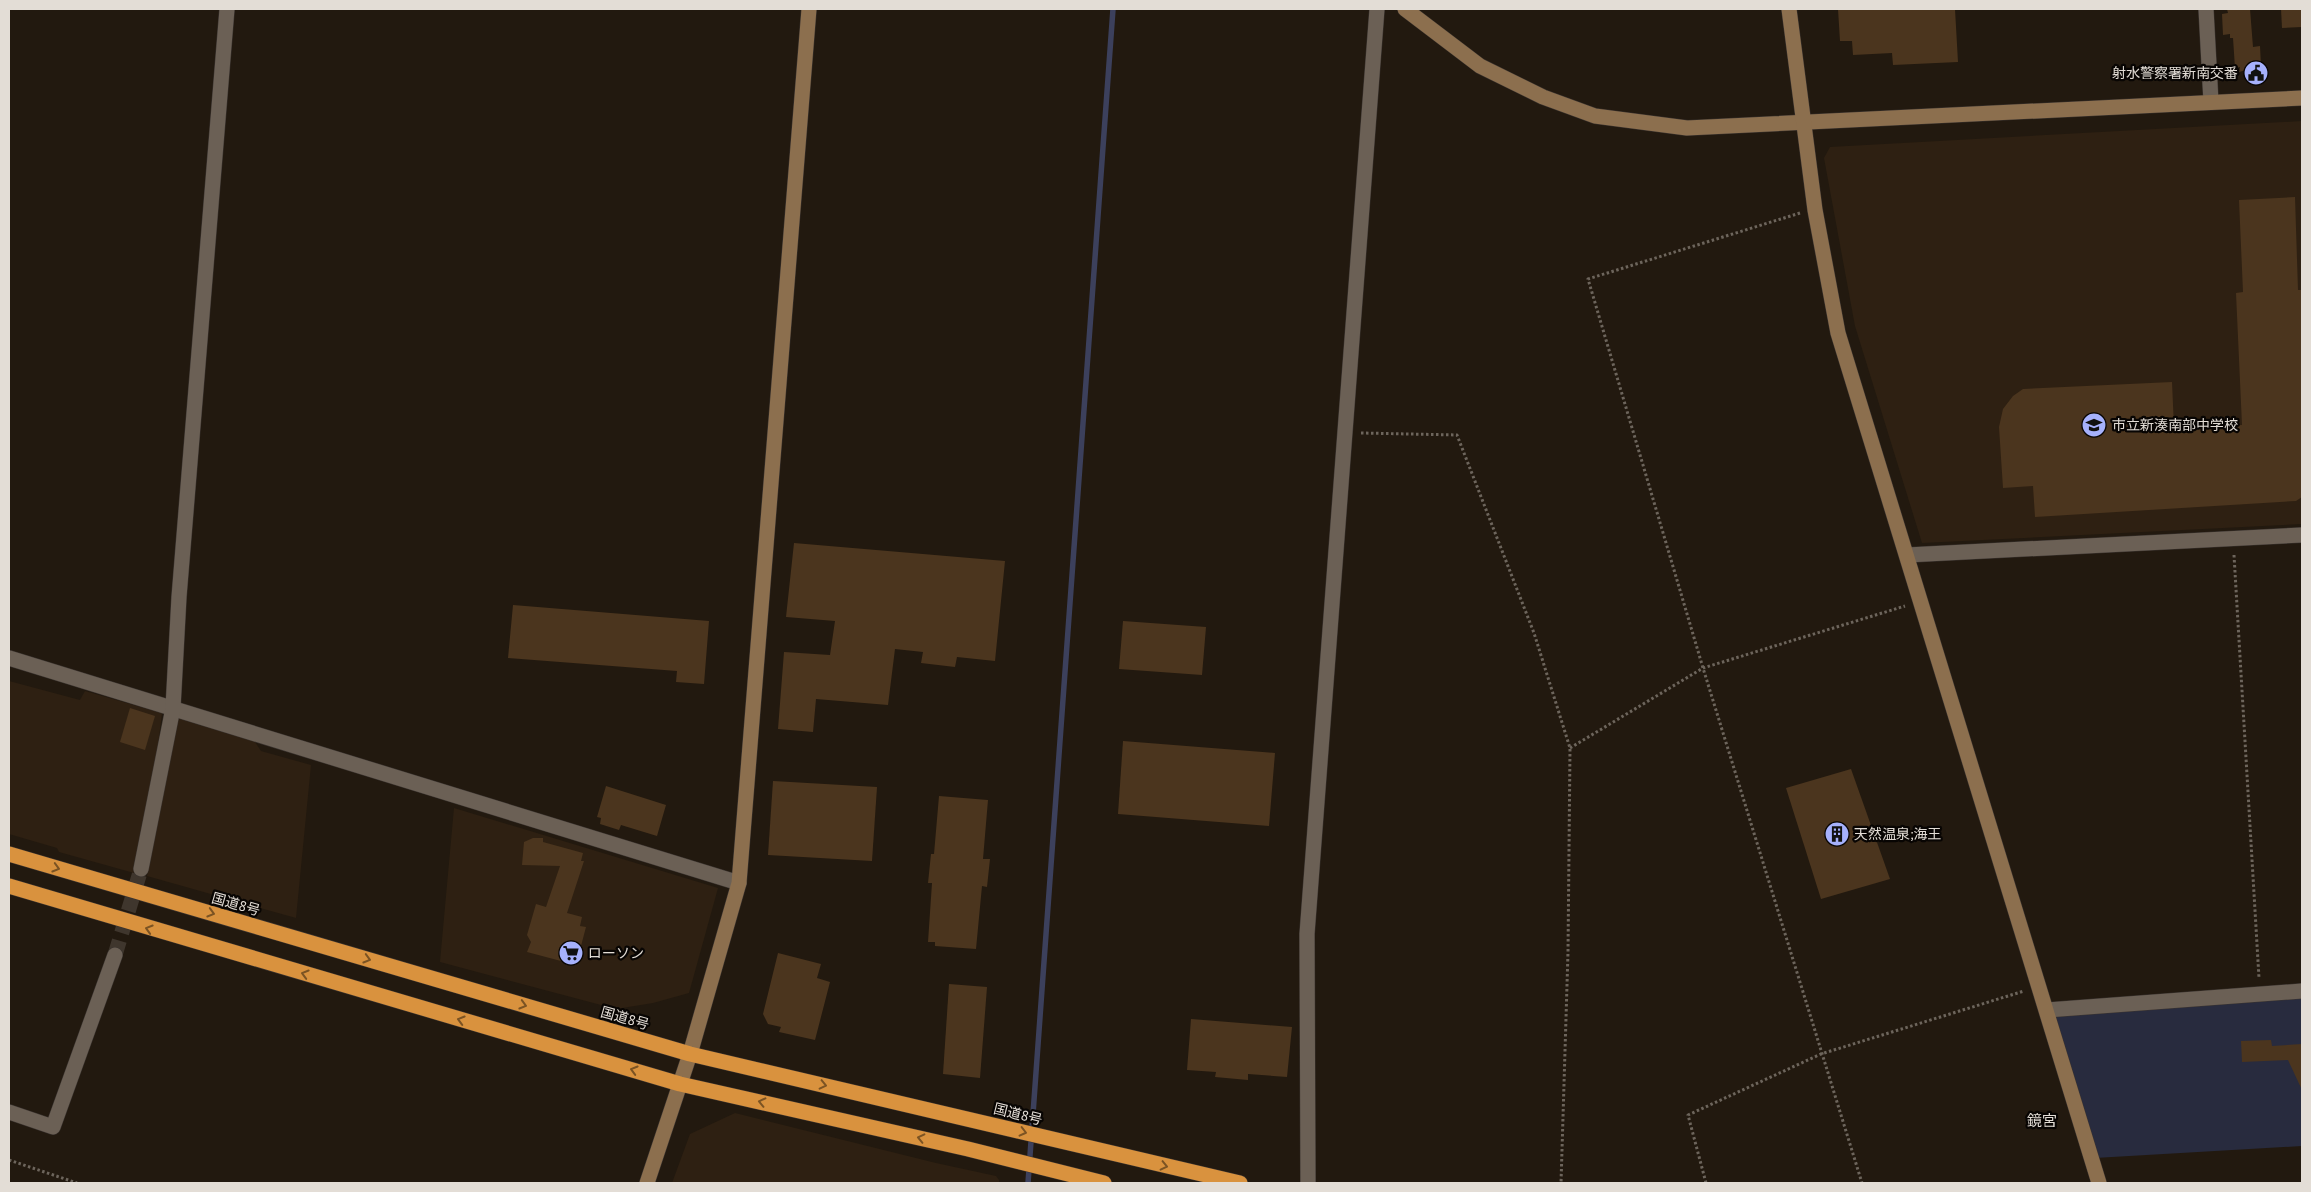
<svg xmlns="http://www.w3.org/2000/svg" width="2311" height="1192" viewBox="0 0 2311 1192" font-family="'PT Sans','Noto Sans JP',sans-serif">
	<style>
		.built { fill: #2e2012 }
		.green { fill: #282b3e }
		.lines { fill: none; stroke-linecap: round; stroke-linejoin: round }
		.stream { stroke: #3c405c; stroke-width: 5.5 }
		.building { fill: #4b351e }
		.street-tunnel { stroke: #3f362d; stroke-width: 15; stroke-dasharray: 15 8; stroke-linecap: butt }
		.street-casing { stroke: #3b3430; stroke-width: 16 }
		.secondary-casing { stroke: #3b3430; stroke-width: 16 }
		.highway-casing { stroke: #3b3430; stroke-width: 16 }
		.path { stroke: #6d655c; stroke-width: 3; stroke-dasharray: 2.5 2.5; stroke-linecap: butt }
		.street { stroke: #6b6055; stroke-width: 15 }
		.secondary { stroke: #8c6f4e; stroke-width: 15 }
		.highway { stroke: #d9923e; stroke-width: 15 }
		.oneway { stroke: #7b5323 }
		.labels { text-anchor: middle; dominant-baseline: central; stroke-width: 4.5; stroke-linejoin: round; paint-order: stroke }
		.poi-label { font-size: 14px; fill: #e3ddd6; stroke: #080503; text-anchor: start }
		.street-label { font-size: 14px; fill: #e3ddd6; stroke: #080503 }
		.neighbourhood-label { font-size: 15px; fill: #e3ddd6; stroke: #080503 }
	</style>
	<rect width="100%" height="100%" fill="#22190f"/>
	<g class="built">
		<polygon points="2302,121 2302,524 1922,543 1855,326 1824,158 1830,147"/>
		<polygon points="9,681 80,700 85,691 162,713 156,761 134,873 59,852 57,848 9,834"/>
		<polygon points="181,716 253,739 261,751 311,765 296,918 147,876 177,719"/>
		<polygon points="454,808 718,888 689,993 653,1003 616,1009 440,962"/>
		<polygon points="735,1113 936,1163 996,1176 999,1180 999,1183 672,1183 690,1134"/>
	</g>
	<polygon class="green" points="2302,998 2302,1146 2095,1158 2054,1015"/>
	<g class="lines">
		<polyline class="stream" points="1028,1183 1113,9"/>
	</g>
	<g class="building">
		<polygon points="1838,9 1955,9 1958,62 1893,65 1892,53 1853,55 1852,41 1840,41"/>
		<polygon points="2227,9 2250,9 2253,47 2260,46 2261,66 2239,72 2240,67 2235,68 2233,38 2230,38 2230,34 2223,35 2222,14 2228,13"/>
		<polygon points="2281,9 2302,9 2302,27 2282,28"/>
		<polygon points="2295,197 2298,290 2302,290 2302,497 2296,501 2035,517 2033,486 2003,488 1999,427 2003,409 2013,396 2023,389 2172,382 2174,428 2242,425 2236,293 2243,292 2239,200"/>
		<polygon points="794,543 1005,561 995,661 957,657 955,667 921,663 923,652 895,649 888,705 816,699 813,732 778,729 784,652 830,655 835,621 786,617"/>
		<polygon points="513,605 709,621 704,684 676,682 677,671 508,658"/>
		<polygon points="1123,621 1206,627 1202,675 1119,669"/>
		<polygon points="130,708 155,716 145,750 120,742"/>
		<polygon points="1123,741 1275,753 1269,826 1118,814"/>
		<polygon points="1851,769 1890,879 1821,899 1786,788"/>
		<polygon points="773,781 877,787 872,861 768,855"/>
		<polygon points="606,786 666,805 657,836 621,825 619,830 600,824 601,818 597,817"/>
		<polygon points="939,796 988,800 983,859 990,859 987,887 982,886 976,949 935,946 935,942 928,942 932,883 928,883 931,854 934,854"/>
		<polygon points="533,838 543,838 543,842 583,853 581,861 584,861 567,913 582,917 580,926 586,927 576,965 527,952 531,942 527,935 536,904 546,907 560,866 522,865 524,842"/>
		<polygon points="778,953 821,964 817,978 830,982 815,1040 779,1032 781,1027 768,1024 763,1014"/>
		<polygon points="949,984 987,987 980,1078 943,1074"/>
		<polygon points="1191,1019 1292,1027 1287,1077 1248,1074 1248,1080 1215,1077 1216,1072 1187,1070"/>
		<polygon points="2271,1040 2272,1046 2302,1044 2302,1090 2288,1060 2242,1062 2241,1041"/>
	</g>
	<g class="lines">
		<polyline class="street-tunnel" points="115,955 141,869"/>
		<defs>
			<g id="street">
				<polyline points="2206,9 2211,102"/>
				<polyline points="1907,555 2302,535"/>
				<polyline points="9,658 739,883"/>
				<polyline points="141,869 173,708 179,597 227,9"/>
				<polyline points="2047,1010 2302,991"/>
				<polyline points="9,1112 53,1127 115,955"/>
				<polyline points="1308,1183 1307,934 1377,9"/>
			</g>
			<g id="secondary">
				<polyline points="1405,9 1480,66 1543,97 1595,116 1687,128 2302,98"/>
				<polyline points="1789,9 1815,210 1838,333 2099,1183"/>
				<polyline points="647,1183 690,1054 739,883 809,9"/>
			</g>
			<g id="highway">
				<polyline points="9,854 690,1054 1240,1183"/>
				<polyline points="9,886 680,1084 968,1149 1104,1183"/>
			</g>
		</defs>
		<use href="#street" class="street-casing"/>
		<use href="#secondary" class="secondary-casing"/>
		<use href="#highway" class="highway-casing"/>
		<g class="path">
			<polyline points="1800,213 1588,279 1703,668 1862,1183"/>
			<polyline points="1361,433 1457,435 1534,633 1570,748 1568,952 1561,1183"/>
			<polyline points="2234,555 2259,978"/>
			<polyline points="1570,748 1703,668 1905,606"/>
			<polyline points="9,1160 77,1183"/>
			<polyline points="1706,1183 1688,1115 1821,1054 2024,991"/>
		</g>
		<use href="#street" class="street"/>
		<use href="#secondary" class="secondary"/>
		<use href="#highway" class="highway"/>
	</g>
	<defs><path id="oneway-chevron" d="M-2-3.5L2.5 0L-2 3.5" fill="none" stroke-width="1.6" stroke-linecap="round" stroke-linejoin="round" transform="scale(1.25)"/></defs>
	<g class="oneway">
		<use href="#oneway-chevron" transform="translate(56 868) rotate(16)"/>
		<use href="#oneway-chevron" transform="translate(211 913) rotate(16)"/>
		<use href="#oneway-chevron" transform="translate(149 929) rotate(-163)"/>
		<use href="#oneway-chevron" transform="translate(367 959) rotate(16)"/>
		<use href="#oneway-chevron" transform="translate(305 974) rotate(-164)"/>
		<use href="#oneway-chevron" transform="translate(523 1005) rotate(16)"/>
		<use href="#oneway-chevron" transform="translate(461 1020) rotate(-164)"/>
		<use href="#oneway-chevron" transform="translate(634 1070) rotate(-164)"/>
		<use href="#oneway-chevron" transform="translate(823 1085) rotate(13)"/>
		<use href="#oneway-chevron" transform="translate(762 1102) rotate(-167)"/>
		<use href="#oneway-chevron" transform="translate(1023 1132) rotate(14)"/>
		<use href="#oneway-chevron" transform="translate(921 1138) rotate(-167)"/>
		<use href="#oneway-chevron" transform="translate(1164 1166) rotate(13)"/>
	</g>
	<defs>
		<symbol id="civic-disc" viewBox="-11 -11 22 22"><circle r="9.5" fill="#a6b1fc" stroke="#080503"/><path d="M-.6-6.5H3V-4.5H.6V-3L4-1V1h2V6H-6V1h2V-1L-.6-3ZM-1.2 2.5V6h2.4V2.5Z" fill="#111"/></symbol>
		<symbol id="school-disc" viewBox="-11 -11 22 22"><circle r="9.5" fill="#a6b1fc" stroke="#080503"/><path d="M0-5L7-2L0 1L-7-2ZM-4 1L0 2.5L4 1V4Q0 6-4 4Z" fill="#111"/></symbol>
		<symbol id="building-disc" viewBox="-11 -11 22 22"><circle r="9.5" fill="#a6b1fc" stroke="#080503"/><path d="M-4-6H4V6H1V3H-1V6H-4ZM-2.5-4.3h1.7v1.8h-1.7ZM.8-4.3h1.7v1.8H.8ZM-2.5-1h1.7V.8h-1.7ZM.8-1h1.7V.8H.8Z" fill="#111"/></symbol>
		<symbol id="supermarket-disc" viewBox="-11 -11 22 22"><circle r="9.5" fill="#a6b1fc" stroke="#080503"/><path d="M-6-5.5h2.5l.6 2H6L4.5 2H-2.5L-4.4-4H-6ZM-1.5 3.2a1.3 1.3 0 1 0 .1 0ZM3 3.2a1.3 1.3 0 1 0 .1 0Z" fill="#111"/></symbol>
	</defs>
	<g fill-rule="evenodd">
		<use href="#civic-disc" x="2242" y="59" width="28" height="28"/>
		<use href="#school-disc" x="2080" y="411" width="28" height="28"/>
		<use href="#building-disc" x="1823" y="820" width="28" height="28"/>
		<use href="#supermarket-disc" x="557" y="939" width="28" height="28"/>
	</g>
	<g class="labels">
		<g class="poi-label">
			<text x="2238" y="73" text-anchor="end">射水警察署新南交番</text>
			<text x="2112" y="425">市立新湊南部中学校</text>
			<text x="1854" y="834">天然温泉;海王</text>
			<text x="588" y="953">ローソン</text>
		</g>
		<g class="street-label">
			<text transform="translate(236 904) rotate(16)">国道8号</text>
			<text transform="translate(625 1018) rotate(16)">国道8号</text>
			<text transform="translate(1018 1114) rotate(14)">国道8号</text>
		</g>
		<g class="neighbourhood-label">
			<text x="2042" y="1120">鏡宮</text>
		</g>
	</g>
	<rect width="2311" height="1192" fill="none" stroke="#e3ddd6" stroke-width="20"/>
</svg>
